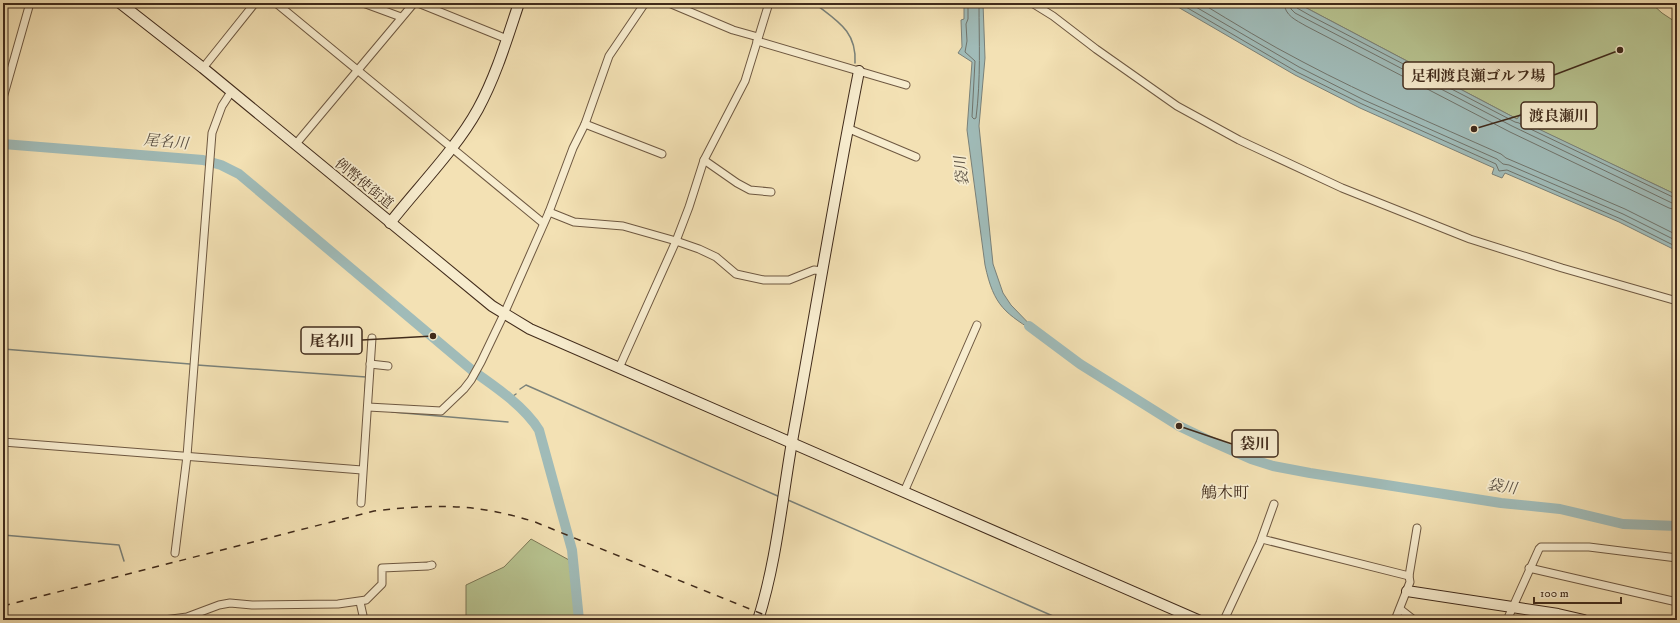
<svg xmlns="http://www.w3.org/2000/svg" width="1680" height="623" viewBox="0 0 1680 623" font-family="'IM FELL DW Pica','Noto Serif JP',serif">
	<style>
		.green { fill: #b7c390; stroke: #7c7756 }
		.water { fill: #a0bbb8; stroke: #7a8179 }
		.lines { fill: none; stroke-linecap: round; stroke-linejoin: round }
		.shore { stroke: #70736a; stroke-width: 1 }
		.stream { stroke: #7a8179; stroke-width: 1.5 }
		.river { stroke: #a0bbb8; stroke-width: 10 }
		.street-casing { stroke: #6e5841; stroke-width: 9 }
		.secondary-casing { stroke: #412b1b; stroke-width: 12 }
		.street { stroke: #f7ecce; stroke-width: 7 }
		.secondary { stroke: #f7ecce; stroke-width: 10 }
		.rail { stroke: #412b1b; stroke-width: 1.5; stroke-dasharray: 7 7; stroke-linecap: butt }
		.labels { text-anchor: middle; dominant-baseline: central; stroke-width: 3.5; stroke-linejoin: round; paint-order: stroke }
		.street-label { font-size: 14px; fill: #412b1b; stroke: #f7ecce }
		.water-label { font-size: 15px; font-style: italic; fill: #594f42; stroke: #f7ecce }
		.quarter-label { font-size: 16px; fill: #412b1b; stroke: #f7ecce }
		.leader { fill: none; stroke: #412b1b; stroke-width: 1.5 }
		.callout-dot { fill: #412b1b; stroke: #f7ecce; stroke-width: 1.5 }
		.callout { fill: #f7ecce; stroke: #412b1b; stroke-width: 1.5 }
		.callout-label { font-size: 15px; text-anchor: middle; font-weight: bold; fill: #412b1b }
	</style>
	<rect width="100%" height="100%" fill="#f3e1b4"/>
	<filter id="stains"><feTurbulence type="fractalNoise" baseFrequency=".005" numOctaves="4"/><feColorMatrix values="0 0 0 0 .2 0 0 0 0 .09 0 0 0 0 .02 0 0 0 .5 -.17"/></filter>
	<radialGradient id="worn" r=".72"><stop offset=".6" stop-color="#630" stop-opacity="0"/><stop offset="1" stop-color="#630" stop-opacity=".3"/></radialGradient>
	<g class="green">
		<polygon points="1297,3 1651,3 1662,13 1677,23 1677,195 1523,122 1522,113 1517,119"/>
		<polygon points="531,539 569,560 576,620 466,620 466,585 504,567"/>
	</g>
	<g class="water">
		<path d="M 964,3 L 983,3 L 985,58 L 979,126 L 993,264 L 1003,293 L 1011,305 L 1040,335 C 1005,313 994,307 985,265 L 967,130 L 972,62 L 958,53 L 962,47 L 961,20 L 964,19 Z"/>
		<polygon points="1171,3 1297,3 1517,119 1522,112 1524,122 1677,195 1677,251 1619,222 1505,173 1502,178 1492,174 1494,168 1360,108 1295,75"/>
	</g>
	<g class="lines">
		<g class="shore">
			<path d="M 968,3 L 968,19 L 966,24 L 967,41 L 965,52 L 975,61 L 972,117 L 974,119 L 976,118 C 981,78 979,43 979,3"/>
			<polyline points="1179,3 1297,72 1362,104 1496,164 1499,171 1507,170 1621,219 1677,247"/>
			<polyline points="1189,3 1299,67 1364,100 1497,159 1503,164 1509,165 1623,214 1677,241"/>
			<path d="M 1201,3 C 1234,23 1268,44 1303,62 C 1367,96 1434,124 1501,154 L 1506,158 L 1625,209 L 1677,235"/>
			<path d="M 1284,3 C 1285,16 1296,20 1306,26 L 1510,132 L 1669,208 L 1677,210"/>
			<polyline points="1290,3 1291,9 1295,13 1512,126 1672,203 1677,204"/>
			<polyline points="1295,3 1297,8 1311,16 1515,122 1519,123 1522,125 1677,199"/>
		</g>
		<g class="stream">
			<path d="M 814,3 C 837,21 857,31 855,63"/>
			<polyline points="3,349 190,364"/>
			<polyline points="197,365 366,377 365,389"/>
			<polyline points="520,389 526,385 780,497"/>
			<polyline points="510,398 516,394"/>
			<polyline points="392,412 508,422"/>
			<polyline points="788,500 1062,620"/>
			<polyline points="3,535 119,545 124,561"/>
		</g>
		<g class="river">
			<path d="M 3,144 L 203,160 L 221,165 L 239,174 L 473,371 C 496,387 525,407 539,430 L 572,550 L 579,620"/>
			<polyline points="1029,326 1080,364 1179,426 1206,439 1251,459 1273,466 1310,473 1501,503 1560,509 1623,524 1677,526"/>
		</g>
		<defs>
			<g id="street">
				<polyline points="276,3 543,223"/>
				<polyline points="363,3 401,17"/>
				<polyline points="418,3 507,39"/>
				<polyline points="669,3 733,30 758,37"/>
				<polyline points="1032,3 1053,16 1096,49 1177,106 1239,140 1342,188 1470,239 1562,268 1677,301"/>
				<polyline points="757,41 906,85"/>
				<polyline points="203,68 255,3"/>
				<polyline points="3,98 30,3"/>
				<polyline points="585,124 662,154"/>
				<polyline points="847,128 916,157"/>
				<polyline points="295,145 414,3"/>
				<polyline points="704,160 737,183 750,190 771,192"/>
				<polyline points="549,212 574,222 623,226 676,241 699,249 716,257 736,274 764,280 789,280 814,270 823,271"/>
				<polyline points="370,364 388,366"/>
				<polyline points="619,368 676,241 689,207 704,160 745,81 769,3"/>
				<polyline points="368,407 441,411 464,389 471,380 481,362 504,314 549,212 573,148 585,124 609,56 645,3"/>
				<polyline points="3,442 362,470"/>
				<polyline points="904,492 977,325"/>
				<polyline points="361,503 372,338"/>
				<polyline points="1262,539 1409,576"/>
				<polyline points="175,553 187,456 212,133 222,106 231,92"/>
				<polyline points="1529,568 1677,602"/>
				<polyline points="360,602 364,620"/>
				<polyline points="1400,609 1414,620"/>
				<polyline points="164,620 187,617 219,605 230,603 252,605 338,604 366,600 382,584 382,568 428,566 432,565"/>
				<polyline points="1224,620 1260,543 1274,504"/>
				<polyline points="1395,620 1410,582 1409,576 1417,528"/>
				<polyline points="1507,620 1539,549 1541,547 1589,547 1677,558"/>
			</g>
			<g id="secondary">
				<polyline points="120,3 203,68 492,306 530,329 1198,620"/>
				<path d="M 390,223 C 418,187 456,149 478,109 C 496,76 507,39 519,3"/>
				<polyline points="1407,591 1558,614 1584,620"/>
				<path d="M 758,620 C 777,560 782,498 793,436 C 815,315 835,192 859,71"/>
			</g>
		</defs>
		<use href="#street" class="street-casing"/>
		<use href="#secondary" class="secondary-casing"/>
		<use href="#street" class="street"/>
		<use href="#secondary" class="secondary"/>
		<path class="rail" d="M 3,606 L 374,511 C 434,504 476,503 535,522 L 777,620"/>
	</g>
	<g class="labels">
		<g class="street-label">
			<text transform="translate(364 184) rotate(39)">例幣使街道</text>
		</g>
		<g class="water-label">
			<text transform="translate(166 142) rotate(5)">尾名川</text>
			<text transform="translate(962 171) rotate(-97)">袋川</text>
			<text transform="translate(1502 487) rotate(8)">袋川</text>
		</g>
		<g class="quarter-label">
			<text x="1225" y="493">鵤木町</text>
		</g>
	</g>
	<path class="leader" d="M1620 50L1554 75M1474 129L1521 115M433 336L362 340M1179 426L1232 444"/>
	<g class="callout-dot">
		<circle cx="1620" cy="50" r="4"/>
		<circle cx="1474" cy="129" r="4"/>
		<circle cx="433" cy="336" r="4"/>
		<circle cx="1179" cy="426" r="4"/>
	</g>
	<g class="callout">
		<rect x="1403" y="62" width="151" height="27" rx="4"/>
		<rect x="1521" y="102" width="76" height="27" rx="4"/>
		<rect x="301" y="327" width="61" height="27" rx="4"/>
		<rect x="1232" y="430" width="46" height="27" rx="4"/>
	</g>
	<g class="callout-label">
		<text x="1478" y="81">足利渡良瀬ゴルフ場</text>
		<text x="1559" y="121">渡良瀬川</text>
		<text x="332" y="346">尾名川</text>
		<text x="1255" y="449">袋川</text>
	</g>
	<rect width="1680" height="623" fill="none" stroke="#f3e1b4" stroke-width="16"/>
	<rect x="4" y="4" width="1672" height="615" fill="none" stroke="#412b1b" stroke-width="2"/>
	<rect x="8" y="8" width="1664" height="607" fill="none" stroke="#412b1b"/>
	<path d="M1534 597v6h87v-6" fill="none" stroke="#412b1b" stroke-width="2"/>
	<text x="1540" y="597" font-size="12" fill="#412b1b" stroke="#f7ecce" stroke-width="3" paint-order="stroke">100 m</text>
	<rect width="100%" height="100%" filter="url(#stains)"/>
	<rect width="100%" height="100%" fill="url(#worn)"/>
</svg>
